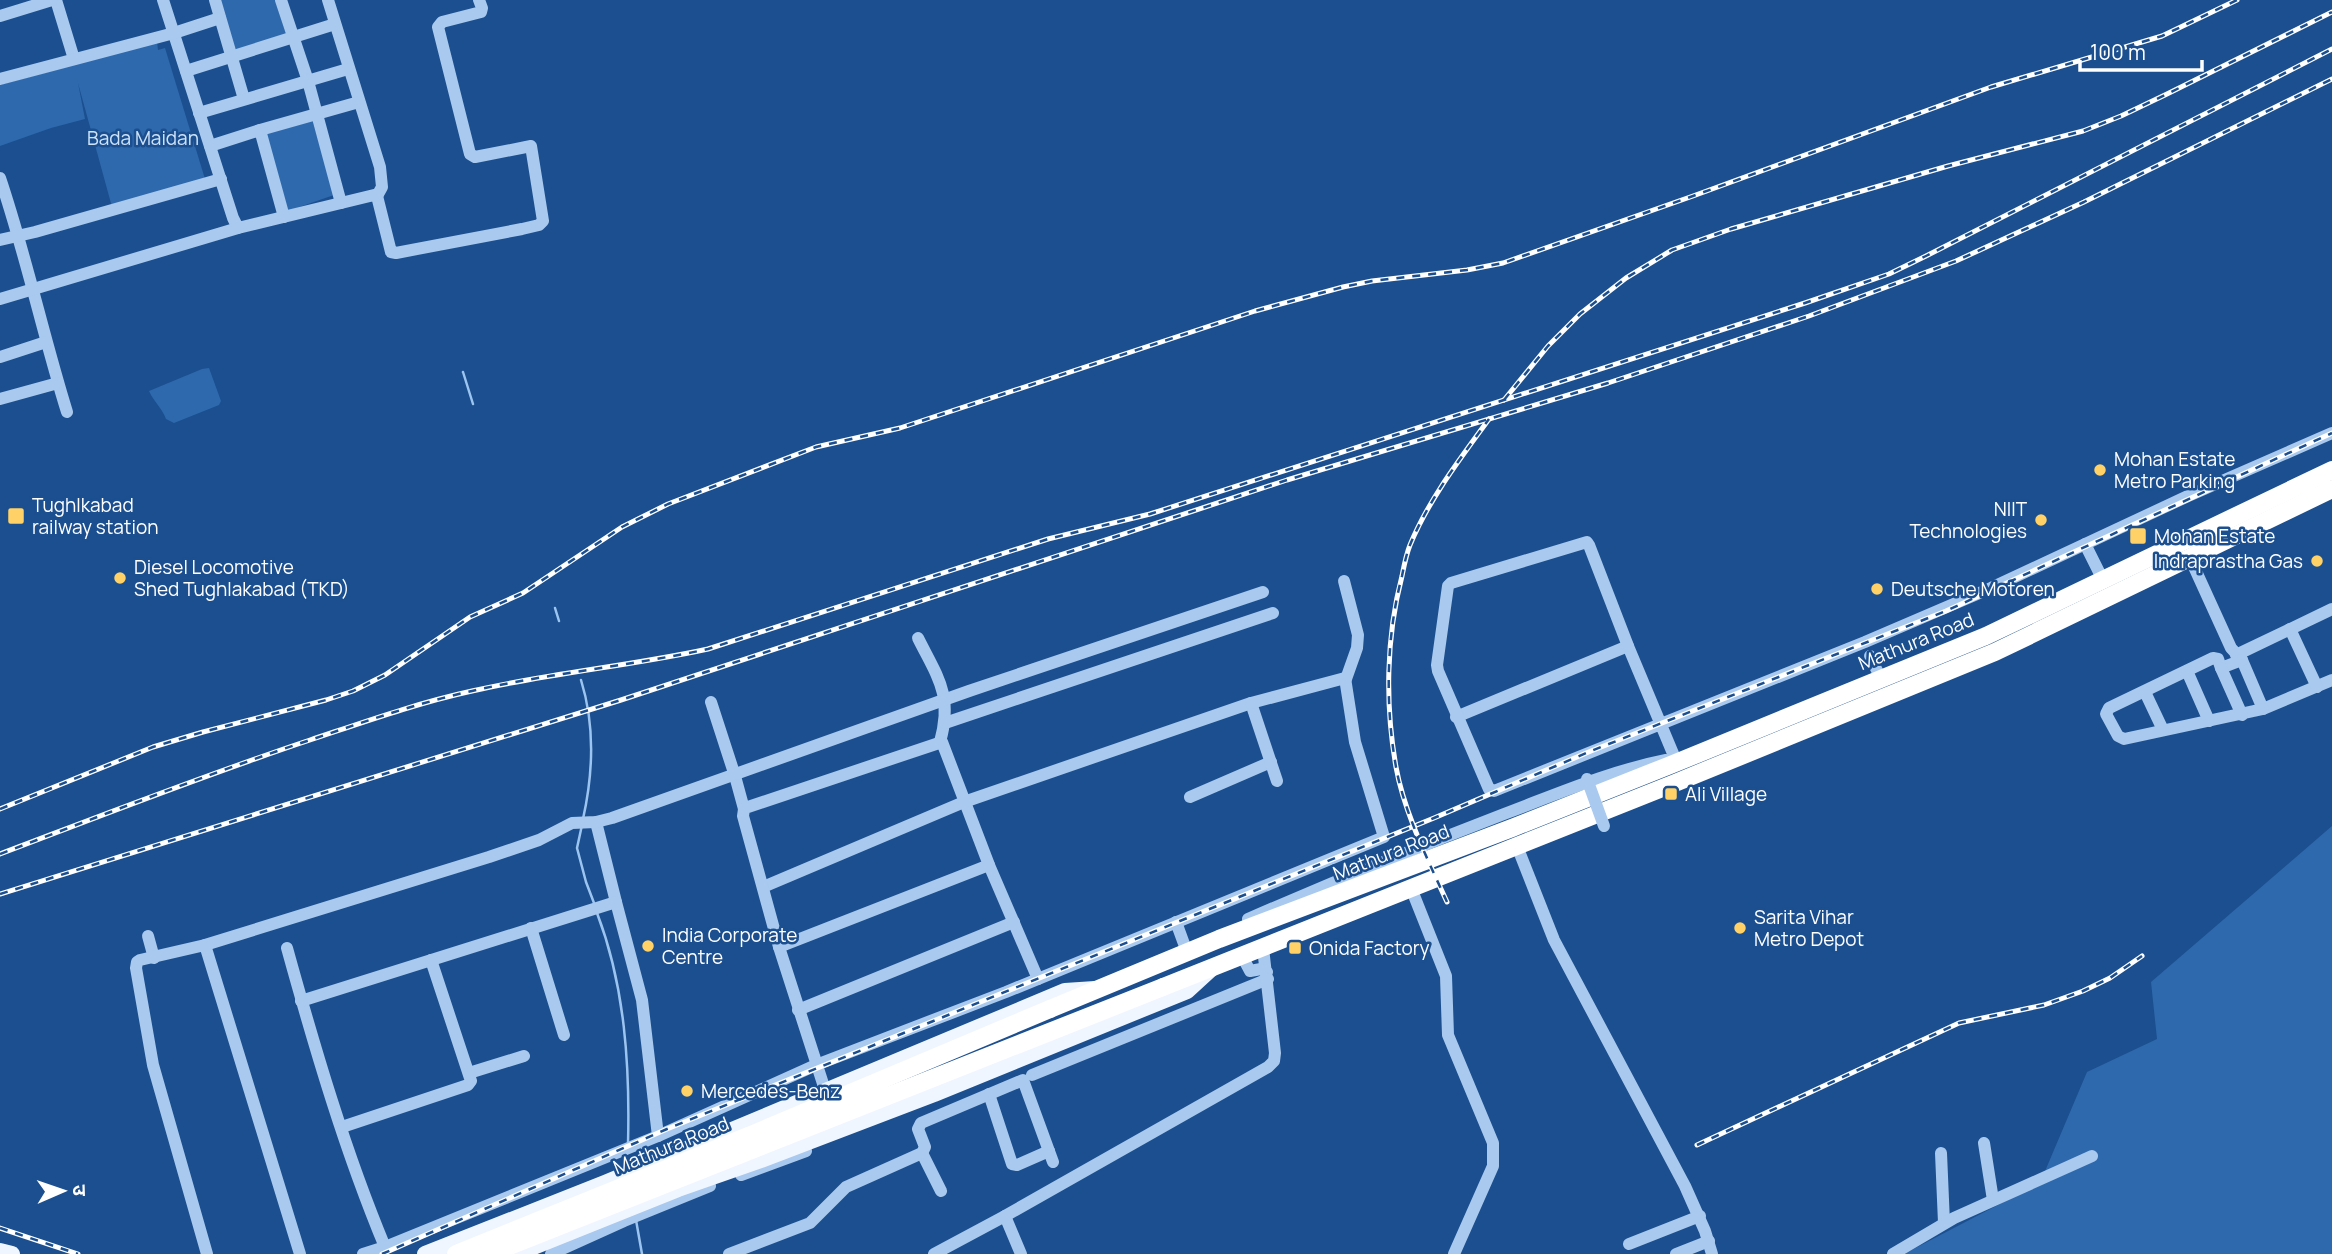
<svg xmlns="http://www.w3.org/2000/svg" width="2332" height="1254" viewBox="0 0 2332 1254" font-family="Manrope,'Noto Sans Devanagari',sans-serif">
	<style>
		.green { fill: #2e69ad }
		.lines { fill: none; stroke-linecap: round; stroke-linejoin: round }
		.stream { stroke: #9cc4f0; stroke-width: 2.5 }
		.minor { stroke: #a9c9ee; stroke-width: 12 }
		.major { stroke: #f0f6ff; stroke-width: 16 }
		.highway { stroke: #fff; stroke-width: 18 }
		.rail-casing { stroke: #fff; stroke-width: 5 }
		.rail { stroke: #1b4f8f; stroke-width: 2.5; stroke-dasharray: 8; stroke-linecap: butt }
		.minor-bridge { stroke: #a9c9ee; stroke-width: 12 }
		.highway-bridge { stroke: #fff; stroke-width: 18 }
		.poi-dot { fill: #ffd166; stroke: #1b4f8f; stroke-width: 2.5 }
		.labels { text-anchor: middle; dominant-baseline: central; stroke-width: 5; stroke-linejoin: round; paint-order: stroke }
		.park-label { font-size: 19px; fill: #cfe3fa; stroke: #1b4f8f }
		.poi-label { font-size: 19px; fill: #fff; stroke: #1b4f8f; text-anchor: start }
		.street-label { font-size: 19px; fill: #fff; stroke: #1b4f8f }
	</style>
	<rect width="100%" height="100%" fill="#1b4f8f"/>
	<g class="green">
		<polygon points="212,0 277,0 290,43 230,60"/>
		<polygon points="157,42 158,50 165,48 205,179 112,207 78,83 85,119 51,128 0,146 0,85"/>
		<polygon points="312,119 334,195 282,213 259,135"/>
		<path d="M 209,368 L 221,401 L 219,405 L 174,423 L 166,419 C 162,408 154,402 149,391 L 202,369 Z"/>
		<polygon points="2332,826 2332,1254 1904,1254 2040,1183 2087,1072 2157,1039 2151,982"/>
	</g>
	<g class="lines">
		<g class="stream">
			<polyline points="463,372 473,404"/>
			<polyline points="555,608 559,621"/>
			<path d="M 581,680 C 595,725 593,774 583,819"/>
			<polyline points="582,825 577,848 586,882 594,903"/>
			<path d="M 597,913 C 625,986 630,1066 628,1144"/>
			<polyline points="636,1220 642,1254"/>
		</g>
		<g class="minor">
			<polyline points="56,0 74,59"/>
			<polyline points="163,0 233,218 238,228 374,195 377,196 391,252 396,253 522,229 539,225 543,221 531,146 475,157 470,154 438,27 442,22 481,12 482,8 479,0"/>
			<polyline points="215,0 244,99"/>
			<polyline points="281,0 308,81 341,203"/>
			<polyline points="328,0 380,167 382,187 377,196"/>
			<polyline points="0,16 52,0"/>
			<polyline points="186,71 335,24"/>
			<polyline points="0,79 174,33 220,18"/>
			<polyline points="199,113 348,69"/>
			<polyline points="260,130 284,217"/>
			<polyline points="210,146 260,130 359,102"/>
			<path d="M 0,178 C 26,255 43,335 67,412"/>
			<polyline points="0,240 35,232 221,179"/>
			<polyline points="0,299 238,228"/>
			<polyline points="0,357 46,342"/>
			<polyline points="0,399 58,383"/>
			<polyline points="2085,544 2103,580"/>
			<polyline points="2190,558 2231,648 2242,660 2263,709 2332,680"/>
			<polyline points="1344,581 1358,635 1357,648 1346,679"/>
			<polyline points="2290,629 2317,687"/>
			<path d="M 918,638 C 938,678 953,695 940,742"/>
			<polyline points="2236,655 2332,609"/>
			<polyline points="1870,656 1881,679"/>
			<polyline points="2242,660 2221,668 2218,659 2213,658 2109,708 2106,714 2118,736 2124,739 2263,709"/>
			<polyline points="2221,668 2242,715"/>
			<polyline points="2187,671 2209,721"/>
			<polyline points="2145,692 2163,730"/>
			<polyline points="711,702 735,776 744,809"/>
			<polyline points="1456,717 1628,646"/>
			<polyline points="945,723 1273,613"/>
			<polyline points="1677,763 1628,646 1589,545 1587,542 1451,583 1448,586 1437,665 1438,671 1489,789 1494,791 1865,642 1991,588 2188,496 2332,433"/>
			<polyline points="1190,797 1271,762"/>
			<polyline points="596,822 616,902"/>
			<polyline points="1517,846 1554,940 1685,1186 1705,1231 1712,1254"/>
			<polyline points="763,887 964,802 1251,703 1277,781"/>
			<polyline points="1411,888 1446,976 1448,1035 1493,1143 1493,1166 1454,1254"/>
			<path d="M 1248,919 C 1333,882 1418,847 1504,814 C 1557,794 1610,771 1666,760"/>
			<polyline points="1176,922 1187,952"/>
			<polyline points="531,928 564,1035"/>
			<polyline points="148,936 154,958"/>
			<polyline points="205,945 300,1254"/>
			<polyline points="779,947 989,865"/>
			<path d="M 287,948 C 315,1049 345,1151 385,1247"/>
			<polyline points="1242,956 1250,971 1261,969 1267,972"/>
			<polyline points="301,1001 616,902 642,1000 658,1136"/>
			<polyline points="798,1010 1014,922"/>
			<polyline points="469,1073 524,1056"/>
			<polyline points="1032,1075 1268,979"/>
			<polyline points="825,1090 779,947 743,816 744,809 748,807 942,742 989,865 1038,979"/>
			<polyline points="989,1094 1012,1164 1017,1165 1049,1151"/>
			<polyline points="342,1127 468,1085 471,1081 431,960"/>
			<polyline points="1984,1143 1993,1200"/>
			<polyline points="922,1153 941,1191"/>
			<polyline points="1941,1153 1944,1223"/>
			<polyline points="741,1175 806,1151"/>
			<polyline points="1005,1216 1021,1254"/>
			<polyline points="1629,1244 1700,1216"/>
			<polyline points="207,1254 153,1065 136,968 137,962 140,960 205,945 489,857 539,840 572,823 596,822 612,818 969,691 1263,592"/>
			<polyline points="363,1254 385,1247 658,1136 816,1065 1006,992 1384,837 1355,742 1345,678 1251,703"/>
			<polyline points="551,1254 624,1221 710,1186"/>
			<polyline points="729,1254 810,1223 846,1187 922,1153 925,1147 918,1129 921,1123 1023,1080 1053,1162"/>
			<polyline points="934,1254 1005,1216 1268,1067 1274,1061 1275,1053 1263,948"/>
			<polyline points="1676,1254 1709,1241"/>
			<polyline points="1893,1254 1954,1218 2092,1156"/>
		</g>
		<g class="major">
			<polyline points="0,1251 12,1254"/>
			<polyline points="425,1254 605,1183 1065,991 1095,989"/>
			<polyline points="516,1254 678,1189 761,1160 934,1094 1187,991 1211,969"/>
		</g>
		<g class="highway">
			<polyline points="1163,987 1675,783 1995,652 2332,489"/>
			<polyline points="1050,1009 1219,939 1512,828 1668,766 1986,636 2332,470"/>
		</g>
		<defs>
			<g id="rail">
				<polyline points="1504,400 1548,346 1580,314 1626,278 1672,250 1731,229 1948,166 2083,131 2121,116 2167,94 2332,12"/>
				<polyline points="0,809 153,747 203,732 326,700 353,691 385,675 470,617 523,593 622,527 668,504 816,447 900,428 1255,311 1343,287 1372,281 1467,270 1503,263 1693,196 1991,87 2162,36 2237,0"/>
				<path d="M 0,854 C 103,815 205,775 310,740 C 364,722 417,703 472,691 C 550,673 630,666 708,649 L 1048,539 L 1150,514 L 1805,303 L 1889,274 L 1926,256 L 2332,49"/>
				<polyline points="0,894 621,700 1287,480 1608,383 1809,316 1956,261 2084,202 2332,79"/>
				<path d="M 1447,902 C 1428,860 1404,812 1396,767 C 1385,705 1386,637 1402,576 C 1404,566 1406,555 1410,545 C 1429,499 1460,459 1489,419"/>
				<polyline points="1697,1145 1959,1023 2044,1005 2083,991 2110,978 2142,956"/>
				<polyline points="0,1228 78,1254"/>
				<polyline points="382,1254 667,1129 1434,818 1591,751 1946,611 2332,433"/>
			</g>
		</defs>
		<use href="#rail" class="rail-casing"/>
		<use href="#rail" class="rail"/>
		<polyline class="minor-bridge" points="1587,779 1604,826"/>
		<g class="highway-bridge">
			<polyline points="456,1254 758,1132 1050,1009"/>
			<polyline points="489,1254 1163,987"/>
		</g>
	</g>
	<g class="poi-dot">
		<circle cx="2100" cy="470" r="7"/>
		<rect x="7" y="507" width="18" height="18" rx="3.5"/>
		<circle cx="2041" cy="520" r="7"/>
		<rect x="2129" y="527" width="18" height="18" rx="3.5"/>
		<circle cx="2317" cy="561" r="7"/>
		<circle cx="120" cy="578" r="7"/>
		<circle cx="1877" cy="589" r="7"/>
		<rect x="1664" y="787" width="14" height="14" rx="3.5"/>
		<circle cx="1740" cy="928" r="7"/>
		<circle cx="648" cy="946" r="7"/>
		<rect x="1288" y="941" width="14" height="14" rx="3.5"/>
		<circle cx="687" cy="1091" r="7"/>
	</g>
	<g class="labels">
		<g class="park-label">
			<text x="143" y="138">Bada Maidan</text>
		</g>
		<g class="poi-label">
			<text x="2114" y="459">Mohan Estate<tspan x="2114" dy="22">Metro Parking</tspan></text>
			<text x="32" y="505">Tughlkabad<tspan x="32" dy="22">railway station</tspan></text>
			<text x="2027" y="509" text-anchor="end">NIIT<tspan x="2027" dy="22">Technologies</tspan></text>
			<text x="2154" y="536">Mohan Estate</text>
			<text x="2303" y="561" text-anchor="end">Indraprastha Gas</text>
			<text x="134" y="567">Diesel Locomotive<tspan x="134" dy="22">Shed Tughlakabad (TKD)</tspan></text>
			<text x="1891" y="589">Deutsche Motoren</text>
			<text x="1685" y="794">Ali Village</text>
			<text x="1754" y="917">Sarita Vihar<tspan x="1754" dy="22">Metro Depot</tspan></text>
			<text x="662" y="935">India Corporate<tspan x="662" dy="22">Centre</tspan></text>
			<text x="1309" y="948">Onida Factory</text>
			<text x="701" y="1091">Mercedes-Benz</text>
		</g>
		<g class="street-label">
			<text transform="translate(1916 641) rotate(-22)">Mathura Road</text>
			<text transform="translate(1391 852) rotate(-21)">Mathura Road</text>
			<text transform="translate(671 1145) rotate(-22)">Mathura Road</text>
		</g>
	</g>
	<g transform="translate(63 1191) rotate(88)" stroke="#1b4f8f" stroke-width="5" paint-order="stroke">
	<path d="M0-5L12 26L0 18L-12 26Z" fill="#ffffff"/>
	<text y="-10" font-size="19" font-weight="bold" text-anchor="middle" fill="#ffffff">उ</text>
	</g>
	<path d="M2080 60v10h122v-10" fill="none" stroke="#ffffff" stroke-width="3.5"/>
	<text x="2090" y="60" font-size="21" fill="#ffffff" stroke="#1b4f8f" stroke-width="5" paint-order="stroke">100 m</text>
</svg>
